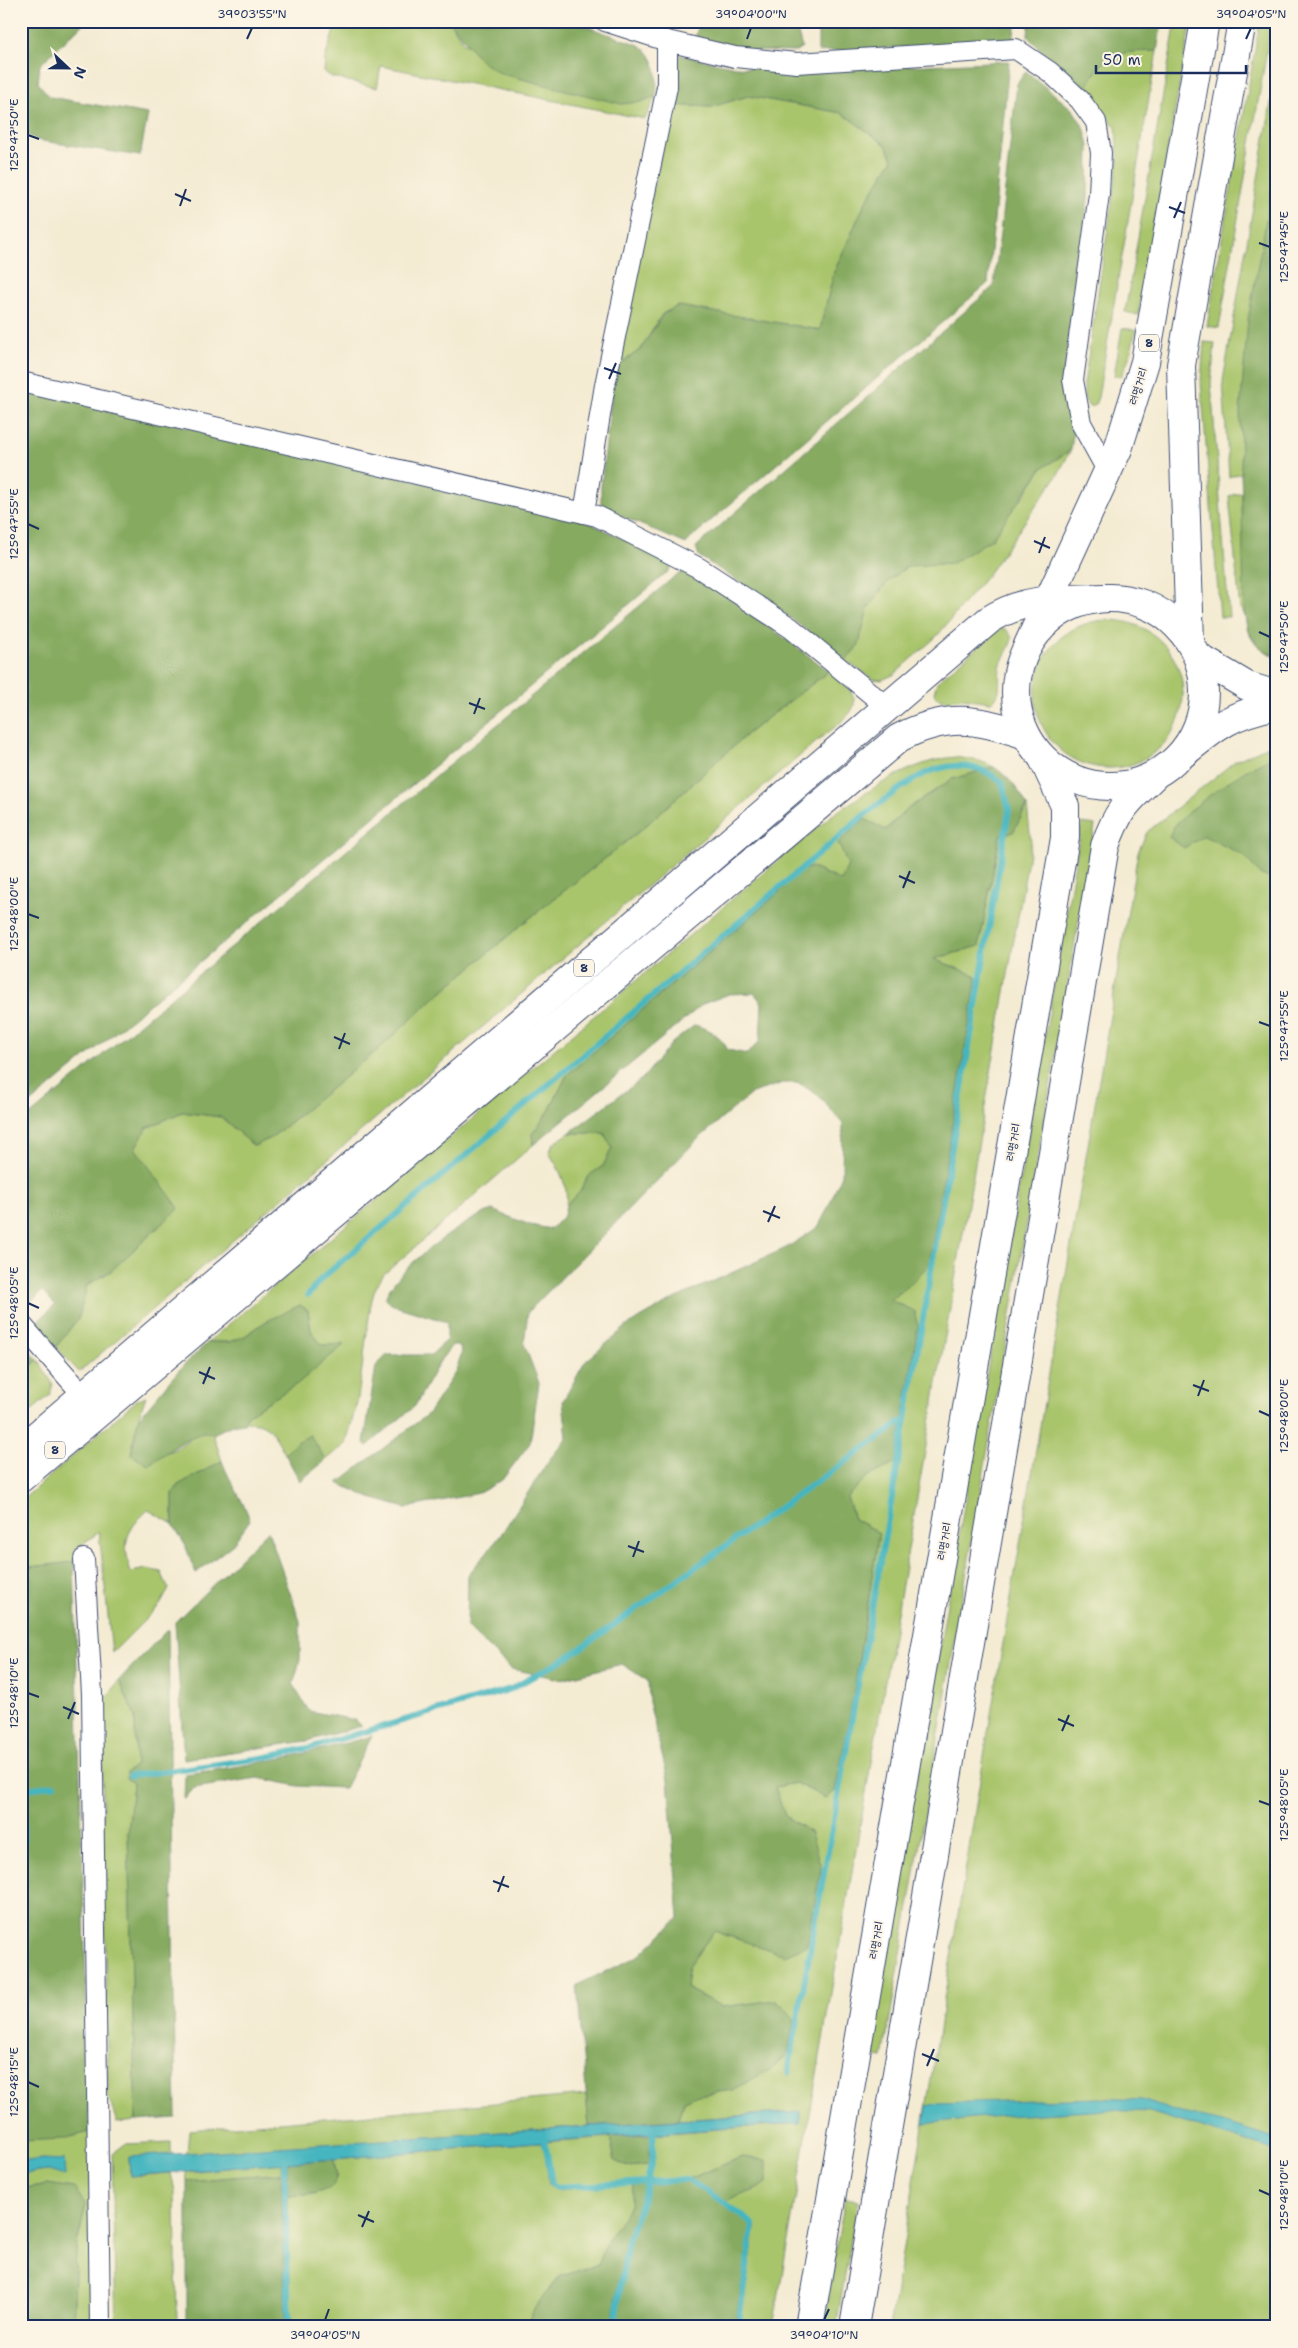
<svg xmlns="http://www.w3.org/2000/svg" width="1298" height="2348" viewBox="0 0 1298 2348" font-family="'Shantell Sans','Poor Story',sans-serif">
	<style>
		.green { fill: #a9c56c; stroke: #627a65 }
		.forest { fill: #86aa60; stroke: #506c5f }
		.water { fill: #45b5bf; stroke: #30728e }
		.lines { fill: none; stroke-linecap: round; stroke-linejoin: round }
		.stream { stroke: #45b5bf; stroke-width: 6 }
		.street-casing { stroke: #3c4b70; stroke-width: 22 }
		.secondary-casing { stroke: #3c4b70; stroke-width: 30 }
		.primary-casing { stroke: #3c4b70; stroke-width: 30 }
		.highway-casing { stroke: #3c4b70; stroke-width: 30 }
		.street { stroke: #fff; stroke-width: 20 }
		.secondary { stroke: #fff; stroke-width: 28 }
		.primary { stroke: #fff; stroke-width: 28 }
		.highway { stroke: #fff; stroke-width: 28 }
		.ticks { fill: none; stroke: #1b2f5e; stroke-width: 2 }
		.labels { text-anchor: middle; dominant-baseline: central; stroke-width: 4; stroke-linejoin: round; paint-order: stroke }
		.shield { fill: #fcf5e5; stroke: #5e6a86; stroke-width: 1 }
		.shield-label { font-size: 11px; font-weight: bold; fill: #1b2f5e }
		.street-label { font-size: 12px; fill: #1b2f5e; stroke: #fcf5e5 }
		.neatline { fill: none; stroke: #1b2f5e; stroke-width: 2 }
		.ticks-label { font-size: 12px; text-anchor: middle; fill: #1b2f5e }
	</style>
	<rect width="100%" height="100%" fill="#fcf5e5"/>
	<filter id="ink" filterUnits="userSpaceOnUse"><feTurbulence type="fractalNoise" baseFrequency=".02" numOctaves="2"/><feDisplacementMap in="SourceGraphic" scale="10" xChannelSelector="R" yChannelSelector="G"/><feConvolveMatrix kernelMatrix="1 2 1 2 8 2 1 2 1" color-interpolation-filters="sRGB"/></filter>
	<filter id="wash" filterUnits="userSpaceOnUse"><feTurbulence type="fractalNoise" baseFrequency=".0096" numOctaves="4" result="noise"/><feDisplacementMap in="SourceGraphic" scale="20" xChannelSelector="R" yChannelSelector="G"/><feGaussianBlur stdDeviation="1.12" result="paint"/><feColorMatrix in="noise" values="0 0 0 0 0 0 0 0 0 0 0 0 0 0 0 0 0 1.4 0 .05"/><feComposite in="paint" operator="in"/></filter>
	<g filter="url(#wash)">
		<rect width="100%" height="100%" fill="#f4ebd3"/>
		<g class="green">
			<polygon points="337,21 449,21 464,43 640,102 656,96 645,119 381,66 377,88 332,77 324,72 325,58"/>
			<polygon points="1176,21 1191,21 1138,315 1125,312"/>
			<polygon points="1260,21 1272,21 1219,328 1207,326"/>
			<path d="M 1130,51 L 1157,51 L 1098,397 L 1095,405 L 1089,407 L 1084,398 L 1084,384 L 1118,163 L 1116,127 L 1084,93 C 1098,66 1099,60 1130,51 Z"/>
			<path d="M 1277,69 L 1277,658 C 1265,651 1252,644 1248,631 C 1245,623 1247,614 1240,609 L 1229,496 L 1242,492 L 1241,473 L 1229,477 L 1223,381 Z"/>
			<polygon points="748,96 842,113 886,145 893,159 866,201 834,272 820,330 678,306 662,314 641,349 615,368 671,105 711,107"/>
			<polygon points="1122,328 1136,330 1130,355 1121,377 1114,376"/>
			<polygon points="1204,342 1215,343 1211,383 1229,617 1220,617 1201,382"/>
			<polygon points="1071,450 1057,476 989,573 937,636 895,674 882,680 873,679 846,661 859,644 868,608 888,581 908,566 952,563 1023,497 1042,468"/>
			<circle cx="1109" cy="694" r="74"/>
			<path d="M 999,629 L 1006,629 L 1012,637 C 1011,648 1002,657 1000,668 C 998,680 1003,695 991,702 L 962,698 L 947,701 L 936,697 L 934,693 L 937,682 Z"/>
			<path d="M 829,671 C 870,702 856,711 822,737 L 79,1372 L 56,1347 L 79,1317 L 87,1285 L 111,1271 L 135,1148 L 147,1128 L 182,1112 L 221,1117 L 254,1146 L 271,1138 L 380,1048 L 434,998 L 521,925 L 642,829 L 748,733 Z"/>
			<polygon points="1277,742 1277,2327 890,2327 993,1702 1138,852 1147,832 1235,761"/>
			<path d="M 956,757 L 980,761 L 994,767 L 952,779 L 906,810 L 848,865 L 841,881 L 811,867 L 800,871 L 776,895 L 567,1075 L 549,1111 L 532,1134 L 533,1145 L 384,1274 L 375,1289 L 371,1303 L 358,1398 L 346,1444 L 326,1460 L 310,1436 L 297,1442 L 285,1454 C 274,1434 268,1419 243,1423 L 250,1413 L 297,1384 L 322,1345 L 311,1331 L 308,1310 L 265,1322 L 245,1336 L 230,1342 L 208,1342 L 831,816 C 868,791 912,760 956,757 Z"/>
			<polygon points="1027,806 1031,842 773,2327 740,2327 756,2224 727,2202 735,2195 754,2191 742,2157 689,2179 649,2181 655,2155 655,2134 800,2123 799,2112 678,2120 683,2102 698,2095 732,2090 777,2000 722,2007 686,1988 688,1967 714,1931 740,1940 811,1833 785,1816 775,1787 796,1783 825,1798 834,1791 849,1721 879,1533 854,1519 847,1497 867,1477 896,1463 914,1311 890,1300 906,1288 976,976 934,959 979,946 1000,835 1013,832"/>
			<polygon points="1082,823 1095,825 883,2058 869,2056"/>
			<path d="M 569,1133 L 604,1133 L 612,1148 L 603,1166 L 588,1176 L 580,1192 L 566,1205 C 569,1187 559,1168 549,1153 L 553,1144 Z"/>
			<polygon points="38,1360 53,1384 50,1395 21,1420 21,1370 25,1371"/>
			<path d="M 146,1396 L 138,1419 L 131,1455 C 143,1454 160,1455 171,1451 C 187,1445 191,1429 213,1434 L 222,1461 L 178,1485 L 173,1494 L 173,1524 L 148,1510 C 125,1531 122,1543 131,1572 L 146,1569 L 161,1572 L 169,1589 L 160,1605 L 112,1653 L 99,1532 L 76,1549 L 74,1562 L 21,1568 L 21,1501 L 137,1400 Z"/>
			<polygon points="119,1680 135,1716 136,1765 127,1772 133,1783 128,1834 136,2121 117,2123 108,2096 101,1706"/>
			<polygon points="586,2095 589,2126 187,2154 189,2130"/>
			<polygon points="90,2132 92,2327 73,2327 76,2247 82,2226 48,2184 21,2189 21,2174 48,2171 42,2159 21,2162 21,2141"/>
			<polygon points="610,2137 615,2161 628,2167 649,2165 646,2180 557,2186 553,2184 546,2142"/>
			<polygon points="171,2142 171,2155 129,2158 130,2176 171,2173 175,2191 177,2327 116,2327 112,2154 125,2144"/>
			<polygon points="537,2142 541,2142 545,2153 549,2186 556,2190 633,2184 630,2206 607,2240 599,2264 559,2277 525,2327 291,2327 288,2196 314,2194 337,2177 333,2159"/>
			<polygon points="281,2163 281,2173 187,2181 186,2172"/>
			<polygon points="845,2198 858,2200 836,2327 823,2327"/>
		</g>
		<g class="forest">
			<polygon points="21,21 86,21 40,65 38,83 50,97 148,114 140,156 36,140 21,131"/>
			<path d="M 449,21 L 571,21 L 639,45 C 657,56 658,76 656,96 L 640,102 L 621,104 L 502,74 L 482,62 Z"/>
			<polygon points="700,21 1016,21 1013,41 818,52 818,33 812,27 804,27 798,33 802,48 796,52 752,51 695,38"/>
			<path d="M 1029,21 L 1162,21 L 1157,51 C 1112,52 1105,52 1084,93 L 1028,37 Z"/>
			<polygon points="675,54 736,67 803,71 1009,61 988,283 692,537 686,544 607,510 601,502 601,486 615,368 641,349 663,314 678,306 820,330 834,272 866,201 893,159 886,145 842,113 748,96 711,107 671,105"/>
			<polygon points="1026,71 1073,110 1084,127 1089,145 1088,198 1064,373 1063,398 1073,435 1071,450 1042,468 992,539 952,563 908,566 888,581 868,608 859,644 846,661 767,600 699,556 696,547 994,286 1017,84"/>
			<path d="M 1277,160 L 1277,658 C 1254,646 1249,636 1244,612 L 1240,411 L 1248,320 Z"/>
			<polygon points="21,388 584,520 673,563 669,571 21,1111"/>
			<polygon points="687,570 730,598 829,671 748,733 642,829 521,925 434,998 380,1048 271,1138 254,1146 221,1117 182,1112 147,1128 135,1148 179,1208 111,1271 87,1285 79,1317 56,1347 35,1324 55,1305 43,1291 23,1309 21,1307 21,1123 674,577"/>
			<path d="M 1277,756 L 1277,881 L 1261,875 L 1243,855 L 1204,836 L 1184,848 L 1169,837 C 1171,832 1173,827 1177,823 C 1195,804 1252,762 1277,756 Z"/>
			<path d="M 994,767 C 1009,777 1019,790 1027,806 L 1013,832 L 1000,835 L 979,946 L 934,959 L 977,976 L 929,1265 L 906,1288 L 890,1300 L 914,1311 L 918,1326 L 896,1463 L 867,1477 L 847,1497 L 854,1519 L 879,1533 L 849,1721 L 835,1791 L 826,1798 L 796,1783 L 775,1787 L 785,1816 L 811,1833 L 821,1868 L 807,1945 L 785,1955 L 714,1931 L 688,1967 L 686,1988 L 722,2007 L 777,2000 L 794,2018 L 788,2054 L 770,2070 L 732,2090 L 698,2095 L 683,2102 L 678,2120 L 589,2126 L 577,1985 L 640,1955 L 679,1918 L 668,1780 L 649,1702 L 648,1681 L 622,1664 L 561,1679 L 511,1669 L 467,1627 L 468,1575 L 500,1536 L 549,1460 L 567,1438 L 563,1401 L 585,1362 L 628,1325 L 672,1300 L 788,1247 L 818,1227 L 826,1212 L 842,1175 L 843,1124 L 819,1096 L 799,1083 L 783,1083 L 752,1093 L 697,1140 L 528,1312 L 524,1344 L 539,1383 L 530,1443 L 502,1480 L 479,1493 L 406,1508 L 370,1498 L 338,1483 L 428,1414 L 455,1373 L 462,1352 L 459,1345 L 452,1345 L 440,1361 L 415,1406 L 367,1446 L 364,1443 L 376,1366 L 387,1355 L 431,1355 L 447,1340 L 447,1322 L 398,1307 L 385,1299 C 393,1270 464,1220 492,1210 L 530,1225 L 551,1229 L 564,1215 L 566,1205 L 580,1192 L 588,1176 L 603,1166 L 612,1148 L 604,1133 L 569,1133 L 643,1078 L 672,1043 L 695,1025 C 710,1030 720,1035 728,1050 L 747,1054 L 760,1041 L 762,1003 L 754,993 L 729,994 L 703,1004 L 533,1145 L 532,1134 L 549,1111 L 567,1075 L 776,895 L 800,871 L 811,867 L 841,881 L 848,865 L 838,843 L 865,819 L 886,830 L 906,810 L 952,779 Z"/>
			<polygon points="300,1305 308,1310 311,1331 322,1345 345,1344 297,1384 250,1413 243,1423 232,1425 213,1434 204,1432 187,1439 148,1465 131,1455 138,1419 179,1370 208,1342 230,1342 245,1336 265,1322"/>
			<polygon points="21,1342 38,1360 25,1371 21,1370"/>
			<polygon points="310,1435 326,1460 300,1481 285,1454 297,1442"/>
			<path d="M 222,1461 C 230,1483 242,1497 250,1520 L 232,1545 L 196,1573 L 185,1545 L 173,1524 L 173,1494 L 178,1485 Z"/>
			<polygon points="268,1531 300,1621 300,1660 293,1685 309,1711 355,1720 362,1726 307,1741 184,1759 175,1622"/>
			<polygon points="74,1562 90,2132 63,2139 21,2141 21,1568"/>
			<polygon points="168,1629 176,2118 136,2121 128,1834 133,1783 127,1779 127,1772 136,1765 135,1716 119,1680"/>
			<path d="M 372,1736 L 345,1788 L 298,1786 L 258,1778 L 194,1788 L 184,1800 L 185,1774 C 251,1766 308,1754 372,1736 Z"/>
			<polygon points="651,2135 649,2165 628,2167 615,2161 610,2137"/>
			<path d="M 742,2157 L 767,2160 L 767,2183 C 754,2191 739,2193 727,2202 L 689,2179 Z"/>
			<path d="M 333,2159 C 334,2164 336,2170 336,2175 C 337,2195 301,2195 288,2196 L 287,2163 Z"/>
			<polygon points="281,2173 286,2327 187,2327 187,2181"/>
			<polygon points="688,2182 725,2204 751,2225 735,2327 615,2327 630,2237 641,2211 648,2184"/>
			<polygon points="645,2183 638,2210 627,2236 611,2327 525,2327 536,2306 559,2277 599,2264 607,2240 630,2206 633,2184"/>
			<polygon points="48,2184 74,2188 86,2205 76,2247 73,2327 21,2327 21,2189"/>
		</g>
		<g class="water">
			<polygon points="1099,2098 1142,2100 1177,2112 1223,2122 1277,2139 1277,2151 1149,2112 1108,2110 973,2118 924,2124 927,2106 938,2103"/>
			<polygon points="800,2112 800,2123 537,2142 130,2176 129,2157"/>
			<polygon points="42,2159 64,2160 65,2176 48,2171 21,2174 21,2162"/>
		</g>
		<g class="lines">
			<g class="stream">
				<path d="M 308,1295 L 321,1279 L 863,816 C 896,792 934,754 979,769 C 987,771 995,778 1002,782 L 1009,810 L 906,1419 L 788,2073"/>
				<polyline points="130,1776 262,1758 313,1747 511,1689 568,1657 906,1419"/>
				<polyline points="21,1930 24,1799 27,1789 55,1785"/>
				<polyline points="653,2130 653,2155 647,2182 688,2180 725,2203 753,2224 738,2327"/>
				<polyline points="543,2138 547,2152 552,2184 556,2187 647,2182 639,2211 629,2236 614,2327"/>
				<polyline points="284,2156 289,2327"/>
			</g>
		</g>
	</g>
	<g filter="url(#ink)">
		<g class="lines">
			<defs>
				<g id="street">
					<polyline points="605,21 667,41 735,57 797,63 1016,49 1050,72 1080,100 1096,122 1101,153 1099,194 1073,380 1081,423 1108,472"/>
					<polyline points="21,382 597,516 699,568 791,628 887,707"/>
					<polyline points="584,513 605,385 667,87 667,41"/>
					<polyline points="21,1324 84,1396 86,1408"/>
					<polyline points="84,1559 92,1694 100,2327"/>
				</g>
				<g id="secondary">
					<polyline points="1198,657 1247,686 1277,695"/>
					<path d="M 1178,758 C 1216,727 1228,715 1277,705"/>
				</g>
				<g id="primary">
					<polyline points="809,2327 1065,838 1065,806 1043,759"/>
					<path d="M 854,2327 L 1105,846 C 1118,809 1127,802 1154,776"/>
				</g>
				<g id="highway">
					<circle cx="1110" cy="692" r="94"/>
					<polyline points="1190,642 1181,365 1242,21"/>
					<polyline points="1028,645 1118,449 1145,362 1205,21"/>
					<path d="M 21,1449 L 989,620 C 1026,596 1066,599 1108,598"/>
					<path d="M 21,1478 L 899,738 C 946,713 976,718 1026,735"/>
				</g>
			</defs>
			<use href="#street" class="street-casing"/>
			<use href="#secondary" class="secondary-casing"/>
			<use href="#primary" class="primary-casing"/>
			<use href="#highway" class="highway-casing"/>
			<use href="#street" class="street"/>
			<use href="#secondary" class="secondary"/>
			<use href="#primary" class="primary"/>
			<use href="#highway" class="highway"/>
		</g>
	</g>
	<path class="ticks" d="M 247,39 L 252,28M 747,39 L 751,28M 1246,39 L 1251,28M 28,135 L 39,139M 175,194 L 191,201M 180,206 L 186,189M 1169,207 L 1185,213M 1174,218 L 1181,202M 1259,243 L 1270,247M 604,368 L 621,374M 609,379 L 616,363M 28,524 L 39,529M 1034,541 L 1050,548M 1039,553 L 1045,537M 1259,632 L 1270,637M 469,703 L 485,709M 474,714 L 480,698M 899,876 L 915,883M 903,888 L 910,871M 28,914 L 39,918M 1259,1022 L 1270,1026M 334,1037 L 350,1044M 339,1049 L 345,1033M 763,1211 L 780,1218M 768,1222 L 775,1206M 28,1303 L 39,1308M 199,1372 L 215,1379M 203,1384 L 210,1367M 1193,1385 L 1209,1391M 1198,1396 L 1204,1380M 1259,1411 L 1270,1416M 628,1546 L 644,1552M 633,1557 L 639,1541M 28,1693 L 39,1697M 63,1707 L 79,1714M 68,1719 L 75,1702M 1058,1719 L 1074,1726M 1062,1731 L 1069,1715M 1259,1801 L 1270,1805M 493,1881 L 509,1887M 498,1892 L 504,1876M 922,2054 L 939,2061M 927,2066 L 934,2049M 28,2082 L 39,2087M 1259,2190 L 1270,2195M 358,2215 L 374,2222M 362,2227 L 369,2211M 325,2320 L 329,2309M 824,2320 L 829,2309"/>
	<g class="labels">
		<g class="shield">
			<rect x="1139" y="334.5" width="20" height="17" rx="4"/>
			<rect x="574" y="959.5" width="20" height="17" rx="4"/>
			<rect x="45" y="1441.5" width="20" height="17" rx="4"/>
		</g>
		<g class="shield-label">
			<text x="1149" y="343">8</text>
			<text x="584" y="968">8</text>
			<text x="55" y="1450">8</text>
		</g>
		<g class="street-label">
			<text transform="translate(1138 386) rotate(-73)">려명거리</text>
			<text transform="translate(1013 1142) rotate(-80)">려명거리</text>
			<text transform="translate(944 1541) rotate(-80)">려명거리</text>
			<text transform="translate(876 1940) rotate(-80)">려명거리</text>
		</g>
	</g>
	<rect width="1298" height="2348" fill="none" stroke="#fcf5e5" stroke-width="55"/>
	<g transform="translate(68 68) rotate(112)" stroke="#fcf5e5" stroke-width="4" paint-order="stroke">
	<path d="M0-4L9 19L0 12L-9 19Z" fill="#1b2f5e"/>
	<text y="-8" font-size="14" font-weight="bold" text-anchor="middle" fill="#1b2f5e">N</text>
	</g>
	<path d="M1096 65v8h150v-8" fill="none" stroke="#1b2f5e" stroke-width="2.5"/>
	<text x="1103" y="65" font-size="15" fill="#1b2f5e" stroke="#fcf5e5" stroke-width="4" paint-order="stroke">50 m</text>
	<rect x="28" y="28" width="1242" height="2292" class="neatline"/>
	<g class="ticks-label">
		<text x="252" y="18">39°03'55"N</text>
		<text x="751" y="18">39°04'00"N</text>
		<text x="1251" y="18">39°04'05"N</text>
		<text transform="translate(14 135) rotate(-90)" y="4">125°47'50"E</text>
		<text transform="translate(1284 247) rotate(-90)" y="4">125°47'45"E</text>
		<text transform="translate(14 524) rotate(-90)" y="4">125°47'55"E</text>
		<text transform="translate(1284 637) rotate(-90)" y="4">125°47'50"E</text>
		<text transform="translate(14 914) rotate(-90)" y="4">125°48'00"E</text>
		<text transform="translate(1284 1026) rotate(-90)" y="4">125°47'55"E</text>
		<text transform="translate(14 1303) rotate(-90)" y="4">125°48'05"E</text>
		<text transform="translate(1284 1416) rotate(-90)" y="4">125°48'00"E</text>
		<text transform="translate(14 1693) rotate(-90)" y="4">125°48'10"E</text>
		<text transform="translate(1284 1805) rotate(-90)" y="4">125°48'05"E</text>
		<text transform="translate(14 2082) rotate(-90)" y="4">125°48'15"E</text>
		<text transform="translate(1284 2195) rotate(-90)" y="4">125°48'10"E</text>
		<text x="325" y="2339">39°04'05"N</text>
		<text x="824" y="2339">39°04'10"N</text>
	</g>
</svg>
